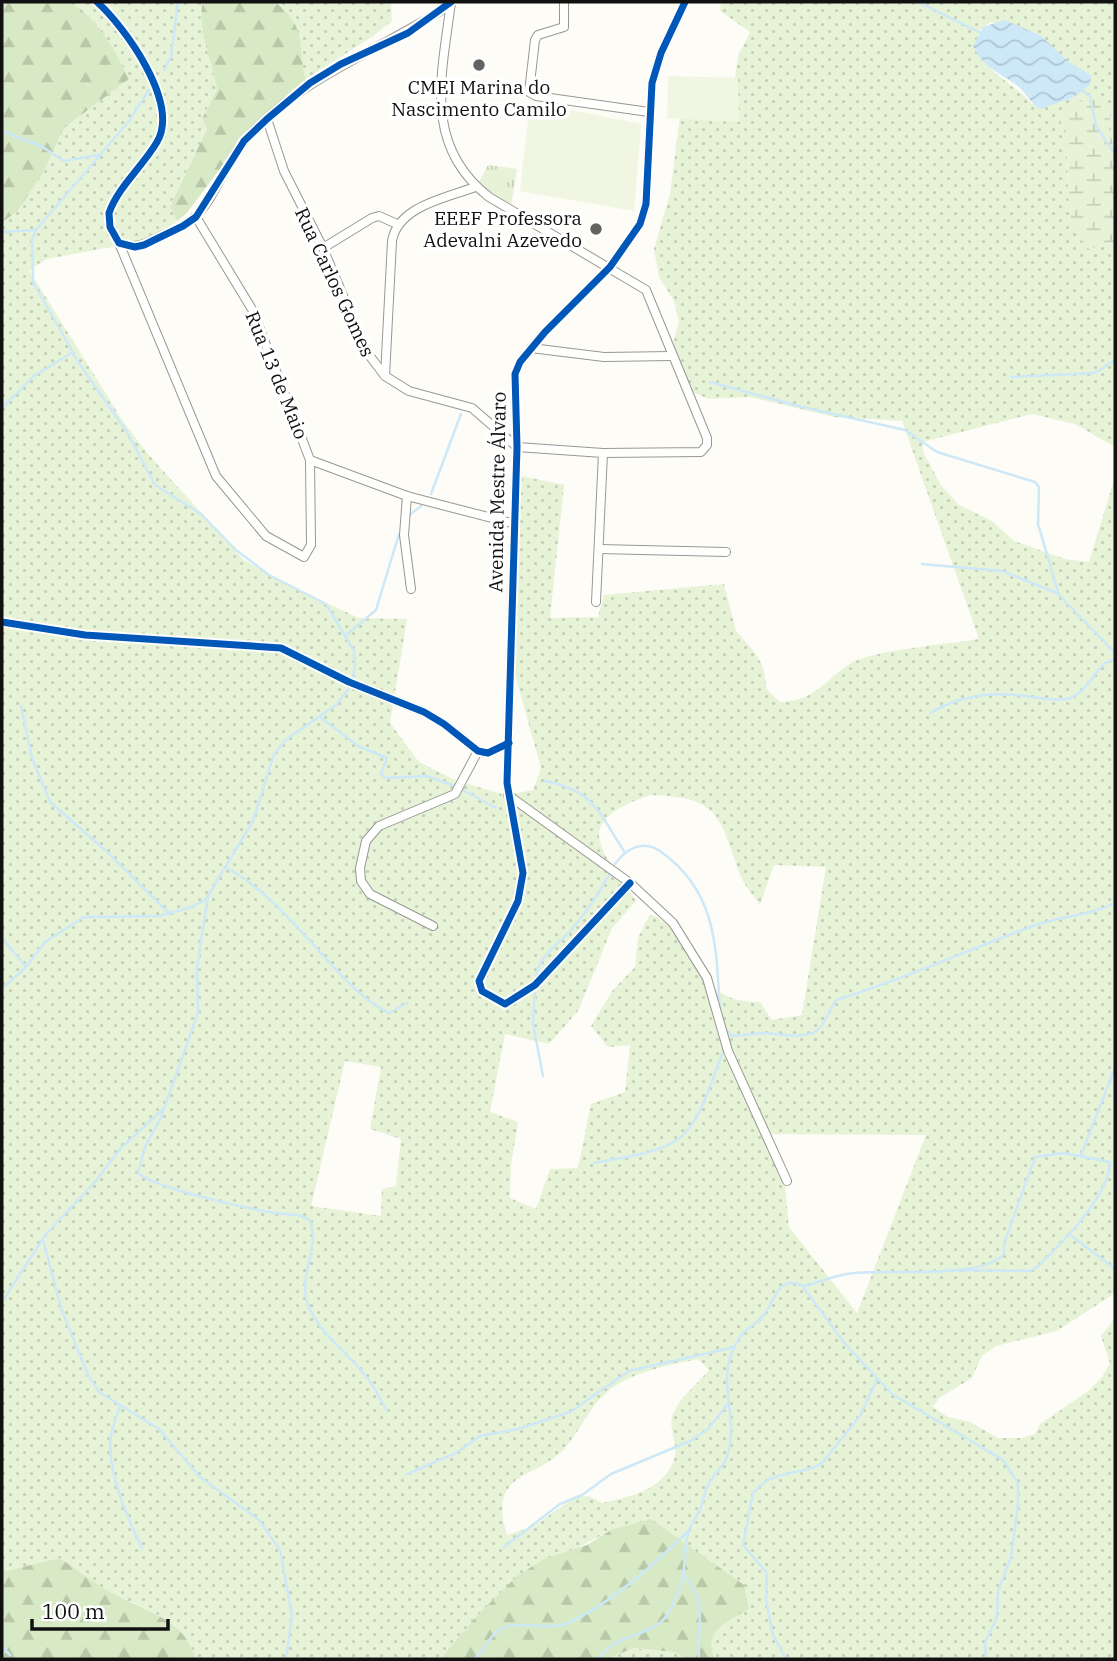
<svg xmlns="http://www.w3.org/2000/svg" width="1117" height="1661" viewBox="0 0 1117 1661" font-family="'IBM Plex Serif',serif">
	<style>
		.grass { fill: url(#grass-dots); fill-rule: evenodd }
		.forest { fill: url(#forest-firs) }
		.wetland { fill: url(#wetland-marsh) }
		.park { fill: url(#park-tufts) }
		.pitch { fill: #f0f6e1 }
		.water { fill: url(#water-waves) }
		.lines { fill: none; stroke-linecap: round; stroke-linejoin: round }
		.stream { stroke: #cde8f7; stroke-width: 2.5 }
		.street-casing { stroke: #979795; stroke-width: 10 }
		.street { stroke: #fffffe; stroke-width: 8 }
		.cycleway-casing { stroke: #fff; stroke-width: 11 }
		.cycleway { stroke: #0057b8; stroke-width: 7 }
		.poi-dot { fill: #646362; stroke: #fff; stroke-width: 2.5 }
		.labels { text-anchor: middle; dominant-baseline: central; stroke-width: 7; stroke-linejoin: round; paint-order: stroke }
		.poi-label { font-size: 19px; fill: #111; stroke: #fff }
		.street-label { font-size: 19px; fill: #111; stroke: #fff }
	</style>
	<defs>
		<pattern id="grass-dots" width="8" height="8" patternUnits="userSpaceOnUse" patternTransform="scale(1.75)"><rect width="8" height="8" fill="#e7f3d7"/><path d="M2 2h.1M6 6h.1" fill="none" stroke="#c5cfb8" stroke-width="1.8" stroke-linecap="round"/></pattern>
		<pattern id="forest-firs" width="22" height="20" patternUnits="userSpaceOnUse" patternTransform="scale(1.75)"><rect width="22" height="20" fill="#d8eac5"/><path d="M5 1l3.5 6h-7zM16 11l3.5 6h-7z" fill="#b8c8a8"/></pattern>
		<pattern id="wetland-marsh" width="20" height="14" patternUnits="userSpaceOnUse" patternTransform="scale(1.75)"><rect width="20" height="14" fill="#e7f3d7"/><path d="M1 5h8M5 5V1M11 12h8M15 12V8" fill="none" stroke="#c5cfb8"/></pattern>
		<pattern id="park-tufts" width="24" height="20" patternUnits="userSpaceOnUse" patternTransform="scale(1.75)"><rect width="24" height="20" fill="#e7f3d7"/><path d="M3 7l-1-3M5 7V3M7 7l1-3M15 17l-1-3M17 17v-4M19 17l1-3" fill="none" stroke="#c5cfb8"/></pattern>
		<pattern id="water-waves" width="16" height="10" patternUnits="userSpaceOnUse" patternTransform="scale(1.75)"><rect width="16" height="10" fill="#cde8f7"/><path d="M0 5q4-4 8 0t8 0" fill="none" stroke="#afc6d3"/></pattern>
	</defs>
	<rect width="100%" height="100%" fill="#fdfcf7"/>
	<g class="grass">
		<path d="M 68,2 L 203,2 C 196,28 213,62 217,88 L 202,119 L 207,129 L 170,205 L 177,221 L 153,239 L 47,259 L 29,270 L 121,418 L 147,453 L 244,560 L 289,586 L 359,618 L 407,619 L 390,723 L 419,762 L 455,780 L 505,795 L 533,790 L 541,768 L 516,678 L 508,632 L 508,575 L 522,476 L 564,485 L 550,618 L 598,617 L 604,595 L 724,584 L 736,631 L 756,654 L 763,667 L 767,690 L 780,702 C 821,702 832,668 860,659 C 895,648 941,645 979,639 L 902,421 L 834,417 L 750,397 L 709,399 L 692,392 L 672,347 L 679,321 L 674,301 L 659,277 L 654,249 L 670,194 L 680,116 L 730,117 L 738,56 L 750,32 L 720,11 L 721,2 L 1115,2 L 1115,153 L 1109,128 L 1111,111 L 1058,114 L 1067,137 L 1068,192 L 1089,249 L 1115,242 L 1115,447 L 1075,424 L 1032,414 L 922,442 L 924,454 L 941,485 L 959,505 L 992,521 L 1014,541 L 1065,559 L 1089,562 L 1115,477 L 1115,1293 L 1057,1331 L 996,1346 L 982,1356 L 972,1378 L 939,1398 L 933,1407 L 948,1417 L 970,1422 L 998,1438 L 1021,1438 L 1035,1434 L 1040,1424 L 1087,1392 L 1102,1377 L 1110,1363 L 1101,1336 L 1115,1318 L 1115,1659 L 715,1659 C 702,1631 729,1621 749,1609 L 611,1530 L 570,1552 L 476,1617 L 440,1659 L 195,1659 C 187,1620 145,1610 114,1594 C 95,1584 77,1569 59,1558 L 2,1572 L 2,222 L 17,212 L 43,173 L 64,128 L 129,79 C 114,47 96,24 68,2 ZM 990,22 L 1040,35 L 1070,63 L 1032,104 C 1019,87 992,76 985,60 C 982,52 981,41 978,32 ZM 650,795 C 718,797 719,814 739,872 C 743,884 753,895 760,905 L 774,865 L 826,867 L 802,1015 L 772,1020 L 760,1002 C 740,1002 725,998 710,985 C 694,962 677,924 650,914 L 638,938 L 635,967 L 613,990 L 591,1026 L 608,1047 L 630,1045 L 625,1092 L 591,1104 L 578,1168 L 550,1169 L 536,1209 L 510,1198 L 511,1165 L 518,1122 L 490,1112 L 505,1034 L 549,1044 L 578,1011 L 612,928 L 636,901 C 604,850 566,824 650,795 ZM 345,1061 L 381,1067 L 370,1129 L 401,1139 L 396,1186 L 382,1189 L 381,1216 L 311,1206 ZM 766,1134 L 926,1135 L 857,1313 L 789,1227 L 784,1175 ZM 698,1359 L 709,1370 C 698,1384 677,1399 672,1417 C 669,1429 677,1443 675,1455 C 668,1489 630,1497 602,1503 L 589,1496 L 575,1497 L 534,1526 L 507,1535 C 487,1470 535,1481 565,1448 C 579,1432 588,1410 603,1396 C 627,1372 667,1366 698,1359 Z"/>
		<path d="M 275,2 L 391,2 L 392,21 L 372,37 L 306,79 C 297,48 303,25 275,2 Z"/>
		<polygon points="634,1648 674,1652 686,1659 607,1659"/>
	</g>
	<g class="forest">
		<path d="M 2,2 C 17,2 55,0 68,2 C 95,13 118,55 129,79 L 64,128 L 43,173 L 17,212 L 2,222 Z"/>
		<path d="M 203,2 L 275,2 C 309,30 296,42 306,79 L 254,124 L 186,214 L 177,221 L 170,206 L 207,129 L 202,119 L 217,89 C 213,62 196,28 203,2 Z"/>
		<path d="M 651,1519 L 744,1585 L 749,1609 C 729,1621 702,1631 715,1659 L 686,1659 L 674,1652 L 634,1648 L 607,1659 L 440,1659 L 476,1617 L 517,1576 L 544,1559 L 587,1545 L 611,1530 Z"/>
		<path d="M 59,1558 C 77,1569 95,1584 114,1594 C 145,1611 187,1620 195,1659 L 2,1659 L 2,1572 Z"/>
	</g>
	<path class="wetland" d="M 1096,94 L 1106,97 L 1111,111 L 1109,128 L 1115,153 L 1115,242 L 1089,249 C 1053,223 1080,153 1057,113 Z"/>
	<polygon class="park" points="488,165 517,169 511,206 477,186"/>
	<g class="pitch">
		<polygon points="668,76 738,78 739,122 667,118"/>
		<polygon points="530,102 641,124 634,211 520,191"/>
	</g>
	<path class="water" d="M 1004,20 L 1040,35 L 1070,63 L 1091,75 L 1090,85 L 1072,98 L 1040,109 C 1031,103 1027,95 1020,88 C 1004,74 984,70 973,46 L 983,27 Z"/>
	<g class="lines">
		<g class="stream">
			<polyline points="918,2 981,33"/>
			<polyline points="164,70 171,57 178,2"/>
			<polyline points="1081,90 1090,96 1096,126 1115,154"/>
			<polyline points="2,131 41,146 64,161 98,155"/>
			<polyline points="2,232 35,230"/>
			<polyline points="1011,377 1095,373 1115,360"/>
			<polyline points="710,382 802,407 905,430 937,452 1035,482 1039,487 1038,524 1059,595"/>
			<polyline points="2,408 34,376 73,352"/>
			<polyline points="431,494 461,414"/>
			<polyline points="407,517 421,506"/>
			<polyline points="922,564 1002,571 1057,593 1115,653"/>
			<polyline points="345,636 376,610 399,534"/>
			<polyline points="21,706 32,758 50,802 106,851 170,914"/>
			<path d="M 930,713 C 958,696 993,691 1024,696 C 1038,697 1054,702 1067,699 C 1091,692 1095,662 1115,659"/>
			<polyline points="320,717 358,746 387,758 381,774 385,778 426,776 455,786"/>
			<path d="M 545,781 C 596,791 599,814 624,851"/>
			<polyline points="461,789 496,808"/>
			<path d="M 615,864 C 626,849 642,839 660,851 C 718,892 716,948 720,1012"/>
			<path d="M 225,867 C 265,888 297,927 328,961 C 348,982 363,1000 389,1013 L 407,1003"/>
			<path d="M 208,896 L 197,967 L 198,1013 L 161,1117 L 145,1147 L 138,1173 C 157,1189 246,1208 274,1213 C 287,1215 300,1212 310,1221 C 321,1248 296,1278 309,1307 C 321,1335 346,1351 364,1374 C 374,1385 380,1398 387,1411"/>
			<polyline points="2,938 26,967"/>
			<path d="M 536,975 C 541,953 558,945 573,928 C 587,911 599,894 610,873"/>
			<polyline points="2,989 26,967 45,942 84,917 159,916 192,907 206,899 253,821 274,754 287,739 336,705 351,686 355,667 354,651 326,604 269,575 236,550 201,514 155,485 127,432 80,365 33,282 32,240 36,230 129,121 149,90"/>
			<polyline points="535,989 533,1024 543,1076"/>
			<path d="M 725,1028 L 732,1036 L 764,1033 L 797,1036 L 813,1033 L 821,1027 L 836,1000 C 903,980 967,950 1033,926 C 1060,916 1089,916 1115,903"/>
			<polyline points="1081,1155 1115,1068"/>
			<path d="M 594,1163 C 689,1146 689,1146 722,1054"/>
			<polyline points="1069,1234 1115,1269"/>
			<polyline points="43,1240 62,1311 88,1375 99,1392 159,1429 200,1477 259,1520 280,1550 292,1615 286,1659"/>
			<polyline points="803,1287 845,1344 892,1394 1003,1460 1018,1483 1018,1505 1011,1557 998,1591 997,1617 985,1643 986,1659"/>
			<polyline points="2,1302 46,1234 94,1183 121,1148 162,1110"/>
			<path d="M 120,1406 C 117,1416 112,1427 111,1437 C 106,1469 128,1520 142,1548"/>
			<polyline points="407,1474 456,1453 480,1436 518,1429 570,1412 629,1371 735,1347"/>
			<polyline points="504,1547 560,1504 582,1495 611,1474 690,1441 708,1429 727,1405"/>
			<path d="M 683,1573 C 710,1608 696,1619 699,1659"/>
			<polyline points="2,1647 10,1655"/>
			<path d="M 475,1659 C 483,1651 489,1637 499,1630 C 518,1618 546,1632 568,1623 C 612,1603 654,1565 688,1531"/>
			<path d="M 598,1659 C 617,1634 638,1639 660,1623 C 670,1615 674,1601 679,1591 C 687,1573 683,1552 688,1533 C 690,1525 696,1518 700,1510 C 703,1502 704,1493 708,1485 C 715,1472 726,1465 729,1450 C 738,1408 713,1377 740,1337 C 746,1328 757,1324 763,1316 C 771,1307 774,1292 784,1285 C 794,1279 800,1288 809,1285 C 825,1280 838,1274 855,1273 C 890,1269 981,1280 1004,1254 L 1004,1244 L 1035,1157 L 1063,1153 L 1110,1162 C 1109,1197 1061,1244 1037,1267 L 1030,1271 L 947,1270"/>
			<path d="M 786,1659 L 773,1635 L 766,1600 L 767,1573 L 743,1545 L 753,1493 C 772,1468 804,1476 822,1463 L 860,1416 L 877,1379"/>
		</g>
		<defs>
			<g id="street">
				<path d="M 97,2 C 125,27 180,103 157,142 C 143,166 118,187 109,213 L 110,227 L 119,243 C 135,250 145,244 159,237 C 172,231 186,226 196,216 C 217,194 226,162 246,139 C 306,73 379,52 451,4"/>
				<polyline points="564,2 564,27 538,35 535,40 529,92 536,96 649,112"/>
				<path d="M 267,119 L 284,171 L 323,248 L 366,351 L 385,376 L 409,391 L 472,408 L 517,447 L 603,453 L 701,452 L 707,445 L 707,438 L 646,290 L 489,197 C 422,145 442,74 451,2"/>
				<polyline points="196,217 253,311 310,460 407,496 515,524"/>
				<polyline points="119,243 216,476 266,536 304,557 311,545 310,460"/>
				<polyline points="323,248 372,218 379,216 397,224"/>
				<polyline points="531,348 604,357 672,356"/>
				<path d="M 385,376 L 392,241 C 398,206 446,198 475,187"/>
				<polyline points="407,496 404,535 411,589"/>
				<polyline points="599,549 726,552"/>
				<polyline points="596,602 603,453"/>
				<polyline points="2,622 85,635 281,648 349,682 424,712 444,724 478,751 488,753 509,743"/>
				<polyline points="508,795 630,883 673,923 707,978 728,1051 787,1181"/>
				<polyline points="630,883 535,985 505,1004 482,991 479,981 518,901 523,873 507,783 517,447 515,374 520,362 545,332 610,267 640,224 646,204 652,83 661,53 685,2"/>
				<polyline points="433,926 370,894 361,881 360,868 366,841 379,826 455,794 478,751"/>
			</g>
		</defs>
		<use href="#street" class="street-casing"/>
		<use href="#street" class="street"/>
		<defs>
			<g id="cycleway">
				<path d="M 97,2 C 125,27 180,103 157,142 C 143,166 118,187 109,213 L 110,227 L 119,243 L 135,247 L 144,245 L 183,226 L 196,217 L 244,141 L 267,119 L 310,83 L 341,64 L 408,33 L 451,2"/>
				<polyline points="2,622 85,635 281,648 349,682 424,712 444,724 478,751 488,753 509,743"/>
				<polyline points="630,883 535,985 505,1004 482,991 479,981 518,901 523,873 507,783 517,447 515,374 520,362 545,332 610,267 640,224 646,204 652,83 661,53 685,2"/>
			</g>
		</defs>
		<use href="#cycleway" class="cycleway-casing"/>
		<use href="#cycleway" class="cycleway"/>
	</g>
	<g class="poi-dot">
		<circle cx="479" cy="65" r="7"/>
		<circle cx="596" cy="229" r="7"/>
	</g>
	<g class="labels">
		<g class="poi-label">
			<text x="479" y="87">CMEI Marina do<tspan x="479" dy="22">Nascimento Camilo</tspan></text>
			<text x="582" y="218" text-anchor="end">EEEF Professora<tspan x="582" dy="22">Adevalni Azevedo</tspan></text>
		</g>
		<g class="street-label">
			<text transform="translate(335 282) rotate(65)">Rua Carlos Gomes</text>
			<text transform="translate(277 375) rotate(68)">Rua 13 de Maio</text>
			<text transform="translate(497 492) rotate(-89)">Avenida Mestre Álvaro</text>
		</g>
	</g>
	<rect width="1117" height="1661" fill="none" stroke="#111111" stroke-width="7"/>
	<path d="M32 1619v10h136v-10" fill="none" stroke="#111111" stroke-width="3.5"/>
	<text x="42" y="1619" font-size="21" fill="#111111" stroke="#ffffff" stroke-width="5" paint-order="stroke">100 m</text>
</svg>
